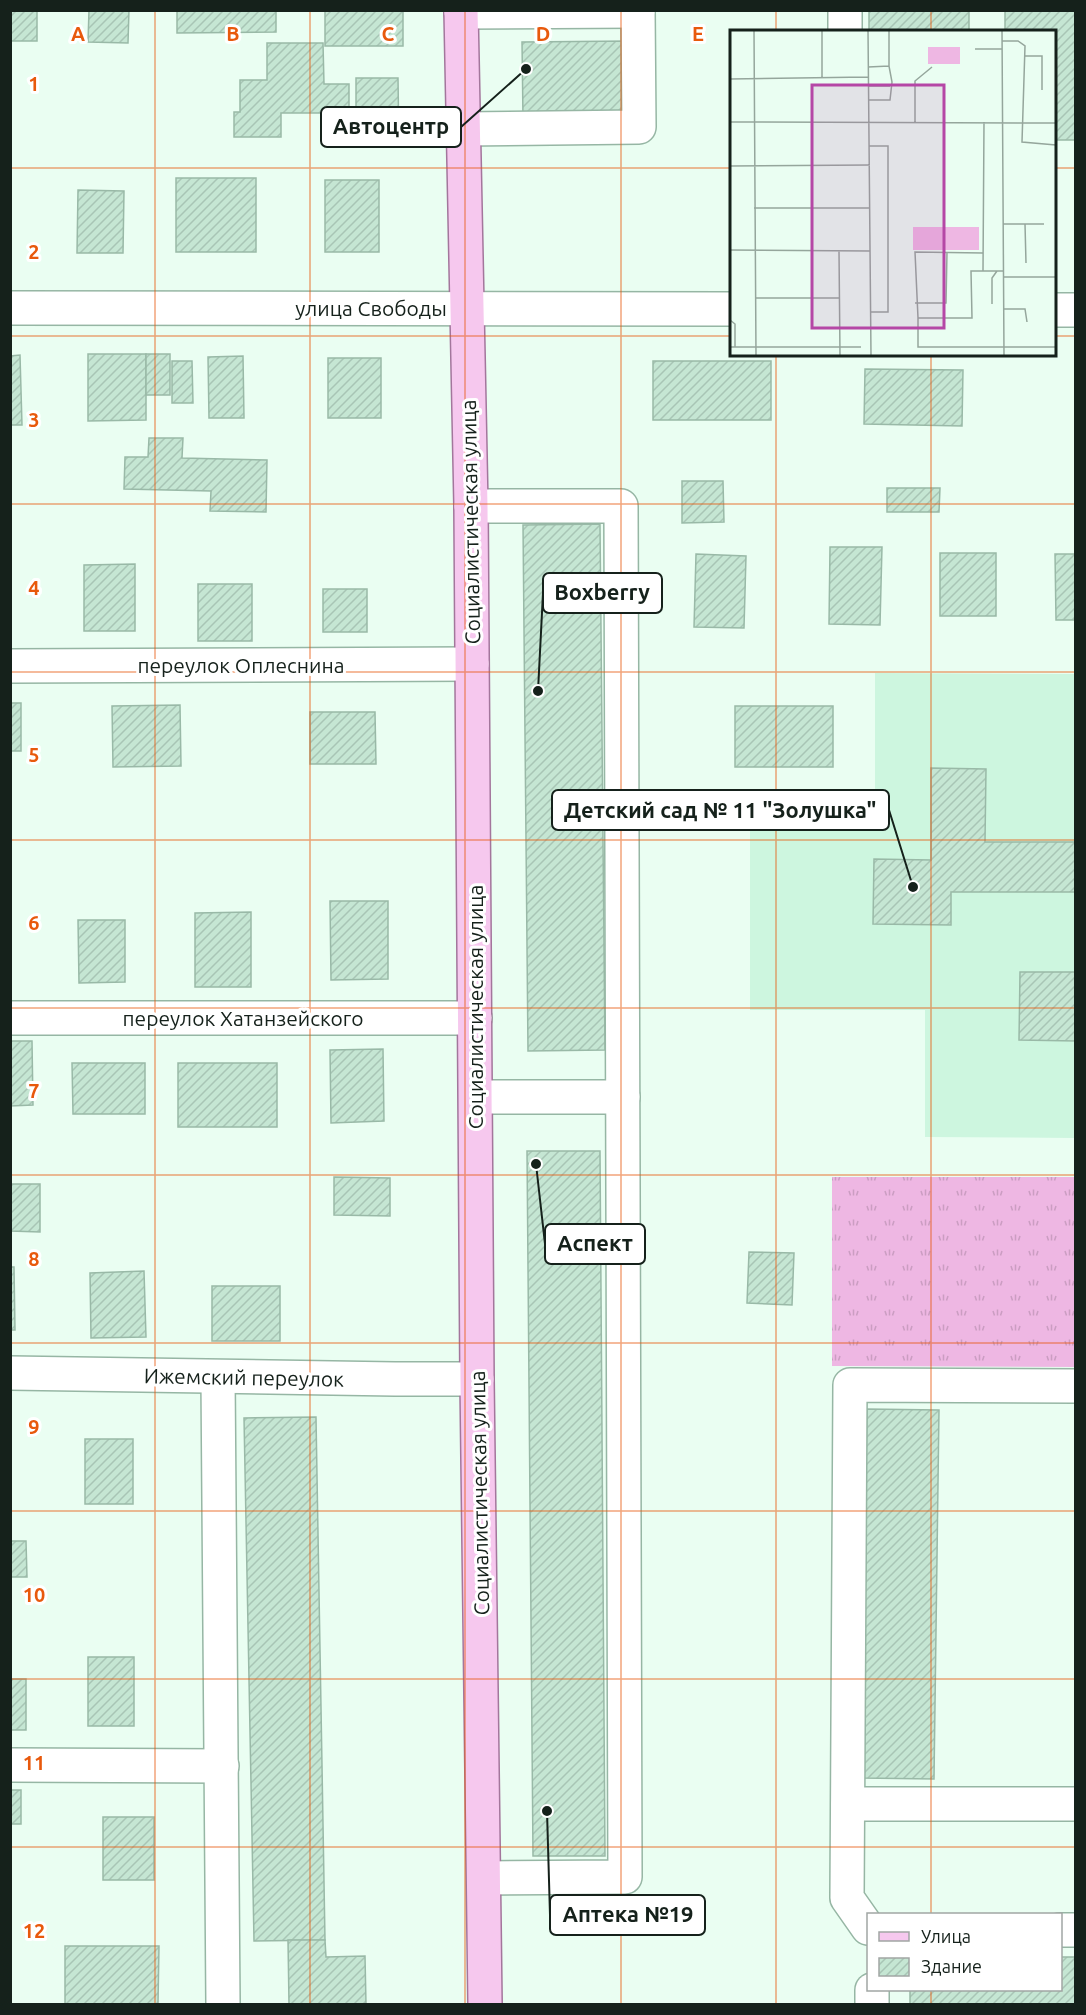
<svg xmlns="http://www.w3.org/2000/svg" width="1086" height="2015" viewBox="0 0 1086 2015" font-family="Ubuntu,sans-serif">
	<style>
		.built { fill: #cdf6df }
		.grass { fill: url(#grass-tufts) }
		.building { fill: url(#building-hatch); stroke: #99b9a7; stroke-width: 1.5 }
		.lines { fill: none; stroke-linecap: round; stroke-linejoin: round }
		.minor-casing { stroke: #96b6a4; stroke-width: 36 }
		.major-casing { stroke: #a3769c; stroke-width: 36 }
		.minor { stroke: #fff; stroke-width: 33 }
		.major { stroke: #f6c8ee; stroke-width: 33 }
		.grid { fill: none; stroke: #e8590c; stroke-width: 1.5; stroke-opacity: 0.55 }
		.labels { text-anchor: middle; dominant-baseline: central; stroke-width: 6; stroke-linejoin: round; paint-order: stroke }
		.street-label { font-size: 21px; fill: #15211b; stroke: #fff }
		.inset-road { fill: none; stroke: #95a69c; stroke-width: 1.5 }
		.view { fill: #b547a6; fill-opacity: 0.15; stroke: #b547a6; stroke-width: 3 }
		.inset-edge { fill: none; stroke: #15211b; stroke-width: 3 }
		.grid-label { font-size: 20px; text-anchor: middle; font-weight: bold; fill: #e8590c; stroke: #fff; stroke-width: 6; stroke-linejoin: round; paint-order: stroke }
		.leader { fill: none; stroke: #15211b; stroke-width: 2 }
		.callout-dot { fill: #15211b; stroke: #fff; stroke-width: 2 }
		.callout { fill: #fff; stroke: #15211b; stroke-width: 2 }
		.callout-label { font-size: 22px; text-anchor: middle; font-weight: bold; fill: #15211b }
	</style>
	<defs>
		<pattern id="grass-tufts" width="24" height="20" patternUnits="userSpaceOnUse" patternTransform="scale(1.5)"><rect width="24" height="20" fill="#eeb7e3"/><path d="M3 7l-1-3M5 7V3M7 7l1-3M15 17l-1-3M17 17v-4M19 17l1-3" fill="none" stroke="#cb9dc2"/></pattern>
		<pattern id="building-hatch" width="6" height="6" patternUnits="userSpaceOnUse" patternTransform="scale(1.5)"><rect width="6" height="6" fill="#c5e6d3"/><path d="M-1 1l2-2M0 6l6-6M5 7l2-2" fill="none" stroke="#a8c5b5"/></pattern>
	</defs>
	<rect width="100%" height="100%" fill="#eafef2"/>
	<polygon class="built" points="875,673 1075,674 1075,1138 925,1137 925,1010 750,1010 750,793 875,794"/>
	<polygon class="grass" points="832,1177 1075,1177 1075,1367 832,1366"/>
	<g class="building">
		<rect x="10" y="10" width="27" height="31"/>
		<polygon points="89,10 129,10 128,43 88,42"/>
		<polygon points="177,10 276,10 276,32 177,33"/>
		<rect x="325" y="10" width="78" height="36"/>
		<polygon points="869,10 969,10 969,30 1005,30 1005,10 1076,10 1076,140 1054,140 1054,32 869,32"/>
		<polygon points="628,41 629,118 523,119 522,42"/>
		<polygon points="267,43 323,43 324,84 349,84 349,113 281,113 281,137 234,137 234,112 240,112 240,80 267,80"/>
		<polygon points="356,78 398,78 399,147 356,147"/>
		<rect x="176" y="178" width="80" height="74"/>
		<rect x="325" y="180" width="54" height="72"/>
		<polygon points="78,190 124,191 123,253 77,253"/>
		<polygon points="88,354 146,354 146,420 88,421"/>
		<rect x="146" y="354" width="24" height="41"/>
		<polygon points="20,355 22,425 10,425 10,356"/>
		<polygon points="243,356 244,418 209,418 208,357"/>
		<rect x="328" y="358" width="53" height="60"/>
		<polygon points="172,361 192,361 193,403 172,403"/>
		<rect x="653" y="361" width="118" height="59"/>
		<polygon points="865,369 963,370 962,426 864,424"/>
		<polygon points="149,438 183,438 182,458 267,460 266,512 210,511 211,491 124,489 125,457 148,457"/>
		<polygon points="682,481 723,481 724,522 682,523"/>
		<polygon points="887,488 940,488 939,512 887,512"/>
		<polygon points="600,524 605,1050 528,1051 523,525"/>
		<polygon points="830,547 882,547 880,625 829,624"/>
		<rect x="940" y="553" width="56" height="63"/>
		<polygon points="696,554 746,556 744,628 694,627"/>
		<polygon points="1055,554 1076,554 1076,620 1056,620"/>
		<polygon points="135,564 135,631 84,631 84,565"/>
		<rect x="198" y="584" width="54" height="57"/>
		<rect x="323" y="589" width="44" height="43"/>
		<rect x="10" y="703" width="11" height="48"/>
		<polygon points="180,705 181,766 113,767 112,706"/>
		<rect x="735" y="706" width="98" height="61"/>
		<polygon points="310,712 375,712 376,764 310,764"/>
		<polygon points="931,768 986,769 985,842 1076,842 1076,1041 1019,1040 1020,972 1075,972 1075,892 951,892 951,925 873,924 874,859 931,860"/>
		<polygon points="330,901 388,901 388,979 331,980"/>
		<polygon points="251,912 251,987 195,987 195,913"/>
		<polygon points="78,920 125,920 125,982 79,983"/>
		<polygon points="10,1041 32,1041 33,1105 10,1106"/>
		<polygon points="383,1049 384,1121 331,1123 330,1050"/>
		<polygon points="72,1063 145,1063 145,1114 73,1114"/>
		<rect x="178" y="1063" width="99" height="64"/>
		<polygon points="527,1151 600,1151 605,1856 533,1856"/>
		<polygon points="334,1177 390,1178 390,1216 334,1215"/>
		<polygon points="10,1184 40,1184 40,1232 10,1231"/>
		<polygon points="749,1252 794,1253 792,1305 747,1303"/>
		<polygon points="10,1267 14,1267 15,1330 10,1330"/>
		<polygon points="144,1271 146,1337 91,1338 90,1273"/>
		<rect x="212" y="1286" width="68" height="55"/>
		<polygon points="867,1409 939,1410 934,1779 861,1778"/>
		<polygon points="316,1417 325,1940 254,1941 244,1418"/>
		<rect x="85" y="1439" width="48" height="65"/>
		<polygon points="10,1541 26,1541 27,1577 10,1577"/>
		<rect x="88" y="1657" width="46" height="69"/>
		<rect x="10" y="1679" width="16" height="51"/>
		<rect x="10" y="1790" width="11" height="34"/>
		<rect x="103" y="1817" width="51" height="63"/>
		<polygon points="288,1940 325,1940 326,1957 365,1956 366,2004 289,2004"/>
		<polygon points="65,1946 159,1946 158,2004 65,2004"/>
		<polygon points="1060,1957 1076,1957 1076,2004 910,2004 910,1990 1060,1990"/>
	</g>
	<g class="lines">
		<defs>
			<g id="minor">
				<polyline points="845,10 845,32"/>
				<polyline points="461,12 638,11"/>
				<polyline points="463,129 639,127 638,10"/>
				<polyline points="10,308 732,309"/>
				<polyline points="1054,310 1076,310"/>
				<polyline points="471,506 621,506 625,1877 485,1878"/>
				<polyline points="10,666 472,664"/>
				<polyline points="10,1018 475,1018"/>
				<polyline points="476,1097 623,1097"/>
				<polyline points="10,1373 395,1379 477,1379"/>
				<polyline points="218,1377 223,2004"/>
				<polyline points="10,1765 222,1766"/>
				<polyline points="848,1804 1076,1804"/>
				<polyline points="868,1928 847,1898 850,1385 1076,1386"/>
				<polyline points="1060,1930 1076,1930"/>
				<polyline points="872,1990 872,2004"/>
			</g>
			<polyline id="major" points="461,10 471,506 477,1379 485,2004"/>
		</defs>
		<use href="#minor" class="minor-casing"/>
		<use href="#major" class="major-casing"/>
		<use href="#minor" class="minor"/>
		<use href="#major" class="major"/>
	</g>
	<path class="grid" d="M 155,10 L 155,2004M 310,10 L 310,2004M 465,10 L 465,2004M 621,10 L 621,2004M 776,10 L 776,32M 931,10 L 931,32M 10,168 L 732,168M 1054,168 L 1076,168M 10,336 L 732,336M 1054,336 L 1076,336M 776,354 L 776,2004M 931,354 L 931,1914M 10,504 L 1076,504M 10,672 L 1076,672M 10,840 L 1076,840M 10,1008 L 1076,1008M 10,1175 L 1076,1175M 10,1343 L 1076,1343M 10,1511 L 1076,1511M 10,1679 L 1076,1679M 10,1847 L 1076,1847M 931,1990 L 931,2004"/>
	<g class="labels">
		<g class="street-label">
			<text x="371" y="308">улица Свободы</text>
			<text transform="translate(470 522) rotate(-91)">Социалистическая улица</text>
			<text x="241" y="665">переулок Оплеснина</text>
			<text transform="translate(475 1007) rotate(-90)">Социалистическая улица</text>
			<text x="243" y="1018">переулок Хатанзейского</text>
			<text transform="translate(244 1377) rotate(1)">Ижемский переулок</text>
			<text transform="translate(479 1493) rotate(-91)">Социалистическая улица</text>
		</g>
	</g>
	<g transform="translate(730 30)">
		<rect width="326" height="326" fill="#eafef2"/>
		<path d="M 183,197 L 249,197 L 249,220 L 183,220 Z" fill="#eeb7e3"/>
		<path d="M 198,17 L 230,17 L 230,34 L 198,34 Z" fill="#eeb7e3"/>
		<path class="inset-road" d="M 24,0 L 26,326M 138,0 L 141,326M 159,0 L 159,36M 272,0 L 274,326M 272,11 L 288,11 L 295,16 L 292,112 L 326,115M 245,19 L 272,19M 295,26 L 312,26 L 312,60M 138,37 L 159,36 L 162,52 L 160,70 L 138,70M 92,48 L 92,0M 0,49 L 138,47M 138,56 L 160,56M 0,92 L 326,93M 185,92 L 185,51 L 202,37M 254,92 L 253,241 L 274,241M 139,116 L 158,116 L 158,282 L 141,282M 0,136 L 140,135M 24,178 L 140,178M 273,194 L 295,194 L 296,233M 295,194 L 314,194M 0,220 L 140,221M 109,221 L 110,326M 253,241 L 241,241 L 242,288 L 188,288 L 188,317 L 326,317M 274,247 L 326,247M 25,268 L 109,268M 185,273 L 216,273 L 217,222M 262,274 L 262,248 L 267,241M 274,279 L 295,279 L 297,292M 188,288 L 185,222 L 253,223M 0,290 L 5,294 L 5,317M 0,317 L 131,317"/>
		<path class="view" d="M 82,55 L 214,55 L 214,298 L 82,298 Z"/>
		<rect width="326" height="326" class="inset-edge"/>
	</g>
	<g class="grid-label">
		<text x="78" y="41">A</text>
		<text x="233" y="41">B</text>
		<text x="388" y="41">C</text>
		<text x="543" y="41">D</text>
		<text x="698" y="41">E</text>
		<text x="34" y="91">1</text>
		<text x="34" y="259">2</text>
		<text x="34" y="427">3</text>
		<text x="34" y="595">4</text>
		<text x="34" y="762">5</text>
		<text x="34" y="930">6</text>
		<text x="34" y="1098">7</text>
		<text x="34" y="1266">8</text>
		<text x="34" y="1434">9</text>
		<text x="34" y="1602">10</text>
		<text x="34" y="1770">11</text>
		<text x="34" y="1938">12</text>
	</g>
	<path class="leader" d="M526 69L461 127M538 691L543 593M913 887L889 810M536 1164L545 1244M547 1811L550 1915"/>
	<g class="callout-dot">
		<circle cx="526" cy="69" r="6"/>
		<circle cx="538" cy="691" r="6"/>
		<circle cx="913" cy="887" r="6"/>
		<circle cx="536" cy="1164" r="6"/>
		<circle cx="547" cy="1811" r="6"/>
	</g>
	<g class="callout">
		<rect x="321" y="107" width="140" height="40" rx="6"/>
		<rect x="543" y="573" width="119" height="40" rx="6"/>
		<rect x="552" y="790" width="337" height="40" rx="6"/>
		<rect x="545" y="1224" width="100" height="40" rx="6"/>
		<rect x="550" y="1895" width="155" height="40" rx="6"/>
	</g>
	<g class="callout-label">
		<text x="391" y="134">Автоцентр</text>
		<text x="602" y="600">Boxberry</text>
		<text x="720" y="818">Детский сад № 11 "Золушка"</text>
		<text x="595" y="1251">Аспект</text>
		<text x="628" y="1922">Аптека №19</text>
	</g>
	<rect width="1086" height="2015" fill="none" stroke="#15211b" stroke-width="24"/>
	<rect x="867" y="1913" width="195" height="78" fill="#ffffff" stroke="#a1a6a4" stroke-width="1.5"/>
	<rect x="879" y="1932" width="30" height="9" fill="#f6c8ee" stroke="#a1a6a4" stroke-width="1.5"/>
	<text x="921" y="1943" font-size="18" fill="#15211b">Улица</text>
	<rect x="879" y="1958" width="30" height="18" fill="url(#building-hatch)" stroke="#a1a6a4" stroke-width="1.5"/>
	<text x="921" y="1973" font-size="18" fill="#15211b">Здание</text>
</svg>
